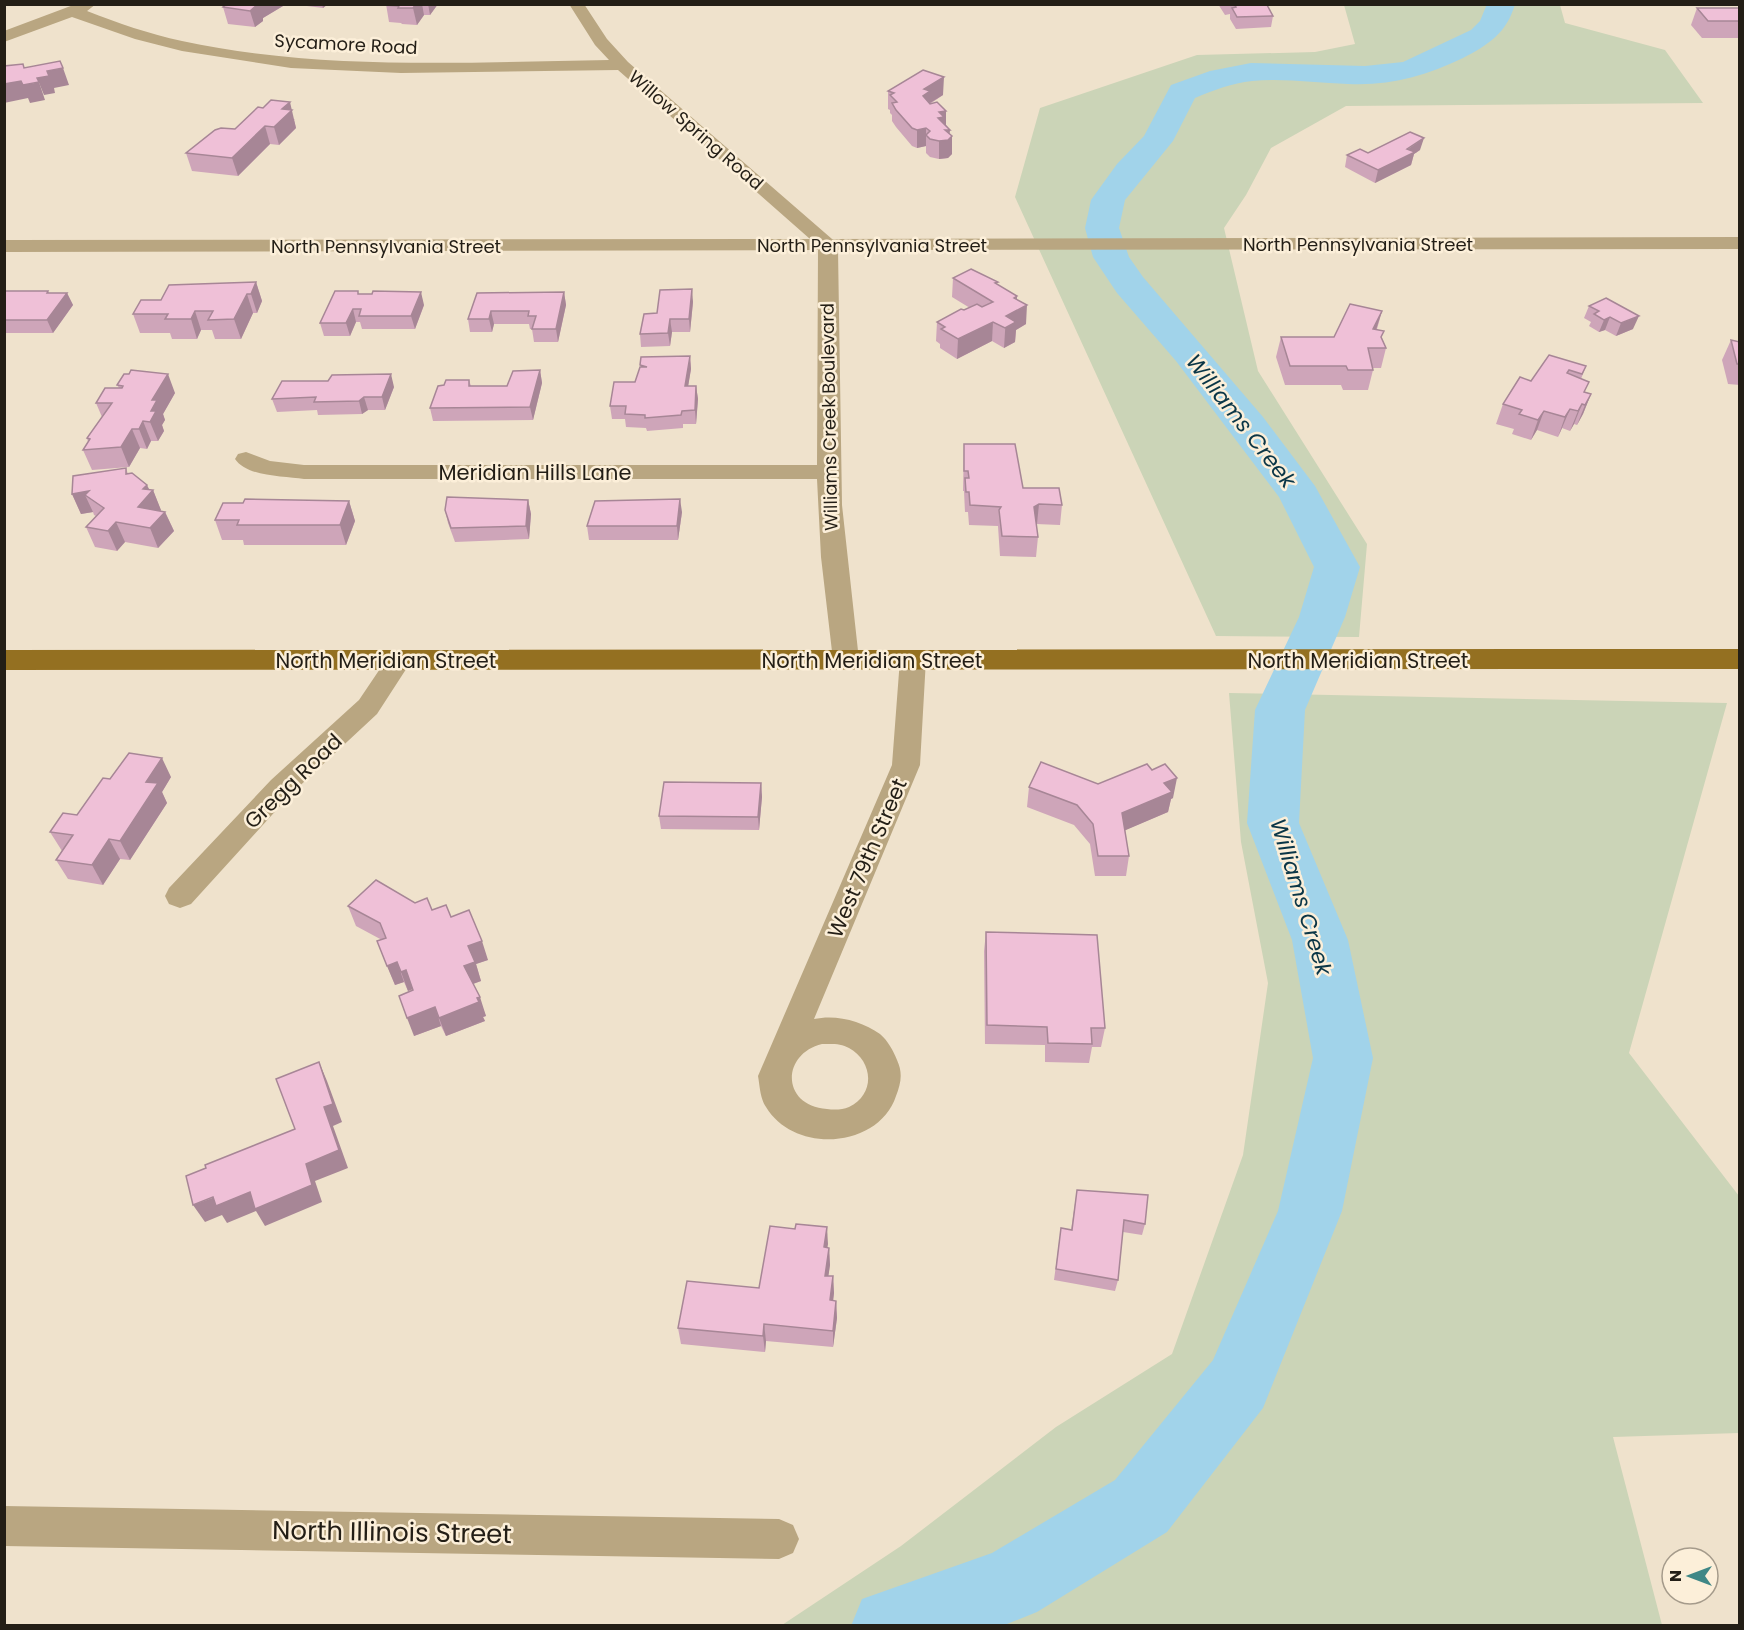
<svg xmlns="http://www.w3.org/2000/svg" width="1744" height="1630" viewBox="0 0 1744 1630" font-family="Poppins,sans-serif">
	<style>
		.green { fill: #cbd4b7 }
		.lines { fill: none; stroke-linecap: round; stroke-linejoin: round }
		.river { fill: #a1d3ea; fill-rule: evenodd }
		.street { fill: #b9a681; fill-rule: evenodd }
		.primary { fill: #947021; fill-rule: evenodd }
		.wall { fill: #cea5b9 }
		.shaded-wall { fill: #a78696 }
		.building { fill: #efc0d7; stroke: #a78696; stroke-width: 1.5 }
		.labels { text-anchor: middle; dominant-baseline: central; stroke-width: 5; stroke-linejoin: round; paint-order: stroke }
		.far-street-label { font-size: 18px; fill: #231e16; stroke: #fcefd9 }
		.street-label { font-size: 21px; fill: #231e16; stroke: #fcefd9 }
		.water-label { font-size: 22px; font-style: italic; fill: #0a3647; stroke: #fcefd9 }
		.near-street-label { font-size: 26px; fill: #231e16; stroke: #fcefd9 }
	</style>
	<rect width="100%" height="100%" fill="#efe2cc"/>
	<g class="green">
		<polygon points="1344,5 1560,5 1565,23 1665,50 1703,103 1346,106 1271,148 1246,195 1224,228 1258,371 1367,544 1359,637 1216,636 1015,197 1040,108 1197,55 1315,52 1355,44"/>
		<polygon points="1229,693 1727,703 1629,1053 1739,1196 1739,1433 1613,1437 1662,1625 782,1625 901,1546 1056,1427 1172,1354 1243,1155 1268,983 1241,842"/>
	</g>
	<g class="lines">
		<path class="river" d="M 1487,4 L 1515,4 C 1507,33 1488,45 1463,58 C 1426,76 1390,86 1348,84 C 1316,83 1284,78 1252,81 C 1232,83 1214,90 1195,98 L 1173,141 L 1125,200 L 1119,228 L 1129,257 L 1143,277 L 1263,417 L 1315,486 L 1360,567 L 1345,617 L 1305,710 L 1299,823 L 1348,940 L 1373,1058 L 1342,1211 L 1263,1408 L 1167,1532 L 1037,1612 L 1002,1626 L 851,1626 L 862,1599 L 992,1553 L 1115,1480 L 1213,1360 L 1278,1211 L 1313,1058 L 1292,940 L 1247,823 L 1255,710 L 1299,617 L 1314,567 L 1279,497 L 1176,361 L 1117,293 L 1093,257 L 1085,228 L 1091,200 L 1117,164 L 1144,136 L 1171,85 L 1210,71 L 1251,63 L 1365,66 L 1403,62 L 1471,30 L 1480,21 Z"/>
		<g class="street">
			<path d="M 76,4 L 96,4 L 87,11 C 118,23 149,34 182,41 C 323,71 466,62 609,60 L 595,45 L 569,4 L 584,4 L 607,39 L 628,62 L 832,239 L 1740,237 L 1740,249 L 838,250 L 842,505 L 859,660 L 855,666 L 846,669 L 837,666 L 833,660 L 821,557 L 817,479 L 304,479 C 284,476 247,477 235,459 L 238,454 L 246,452 L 270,461 L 304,465 L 817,465 L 818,250 L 4,252 L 4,240 L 810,239 L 618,70 L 401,73 L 291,68 L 182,51 L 135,39 L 72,17 L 4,42 L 4,31 Z"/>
			<path d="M 913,650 L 922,653 L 926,659 L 920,765 L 814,1019 C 836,1014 862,1021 880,1034 C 888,1041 893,1050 897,1060 C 903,1073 901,1083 896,1096 C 879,1148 795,1155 766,1107 C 760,1098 760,1087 758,1076 L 892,765 L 900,659 L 904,653 ZM 822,1044 C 831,1044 841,1043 849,1048 C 873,1061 876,1094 849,1107 C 842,1110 834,1110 827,1109 C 781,1106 781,1054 822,1044 Z"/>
			<polygon points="399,651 408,654 412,660 377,714 291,794 191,904 180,908 169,904 165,896 169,888 271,780 359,700 390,654"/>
			<polygon points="4,1506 779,1519 793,1525 799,1539 793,1553 779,1559 4,1546"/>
		</g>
		<polygon class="primary" points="1740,649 1740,669 4,670 4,650"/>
	</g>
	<g class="wall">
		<polygon points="226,4 282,4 283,6 263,18 263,21 255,27 228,24 223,7"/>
		<polygon points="291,4 328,4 323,8"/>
		<polygon points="386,4 438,4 430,15 424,15 417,25 402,24 401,23 389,22"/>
		<polygon points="1218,4 1258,4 1257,5 1273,16 1271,27 1236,29 1230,19 1230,14 1225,15"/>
		<polygon points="1697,8 1740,8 1740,38 1702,38 1691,25"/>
		<polygon points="888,91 943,95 930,104 950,130 949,133 952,136 952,154 948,158 939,159 930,157 926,153 926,146 917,148 912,146 896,127 892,121 892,115 890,113 890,110 888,109"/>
		<polygon points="295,119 294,120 296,128 279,145 270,144 238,176 192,171 186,153 235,129"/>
		<polygon points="1420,150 1414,154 1411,165 1375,183 1345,167 1347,155"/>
		<polygon points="953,278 998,285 1017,296 1017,300 1026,324 1016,330 1015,342 1004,348 992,341 957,359 940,348 940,344 936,341 937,322 970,308 952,297"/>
		<polygon points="256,282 262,301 257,313 253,313 241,339 215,339 212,330 201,330 197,339 172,339 170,333 140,333 133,314 161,300"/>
		<polygon points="4,291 48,291 49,293 67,293 73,305 53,333 4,333"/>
		<polygon points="564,292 566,305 558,342 534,342 532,329 530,329 529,324 494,324 492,332 470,332 468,319 477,293"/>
		<polygon points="359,294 424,305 415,329 362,329 360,322 356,322 350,336 324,336 320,323"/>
		<polygon points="693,302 690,332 672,332 670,346 641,347 640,334 657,313"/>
		<polygon points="1589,306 1633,329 1616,336 1605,330 1599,332 1589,326 1591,322 1584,318"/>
		<polygon points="1382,311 1377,329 1382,338 1386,348 1381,368 1373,368 1373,370 1368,390 1343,390 1341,385 1285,385 1276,357 1281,337 1334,337"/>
		<polygon points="1731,340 1740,342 1740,385 1728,384 1722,360"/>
		<polygon points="690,356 691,369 688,386 696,386 698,399 696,424 683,424 683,428 647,431 646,428 626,427 625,419 612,419 610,406 635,382 641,367 640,365"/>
		<polygon points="1586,366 1581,379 1585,392 1591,394 1583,414 1577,425 1574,424 1570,431 1562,428 1558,437 1537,430 1531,440 1512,434 1514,429 1496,424 1503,404 1531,381"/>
		<polygon points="540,370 542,383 533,420 433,421 430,408 469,380 471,386 507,386"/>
		<polygon points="124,374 175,393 163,414 165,420 162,425 164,431 158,441 151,441 147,449 140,448 129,467 92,470 83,450 88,442 87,438 102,417 96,403 119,388 117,385"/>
		<polygon points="394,387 385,410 368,410 362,414 318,415 317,410 277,412 272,399"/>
		<polygon points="964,444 1023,488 1062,505 1060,525 1036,524 1038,537 1036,557 1000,556 998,526 969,525 968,512 965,512 964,491 963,491"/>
		<polygon points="126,468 128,474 150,490 153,490 161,511 165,512 174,531 158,548 125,542 117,551 95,547 86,527 96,516 94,515 93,512 81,514 72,494"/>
		<polygon points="528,500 531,514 529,539 455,542 448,523 445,510"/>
		<polygon points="349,501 355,521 346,545 244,545 243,540 222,540 215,520"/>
		<polygon points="682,512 678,540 589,540 587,526"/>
		<polygon points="171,777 162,792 167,803 130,860 120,859 103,885 68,879 56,860 62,851 50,832 77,815 110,779"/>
		<polygon points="761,783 762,797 759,830 661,829 659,816"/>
		<polygon points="1098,784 1173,798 1171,799 1168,812 1125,830 1129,856 1126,876 1095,876 1090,844 1074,825 1027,807 1029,787"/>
		<polygon points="415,903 451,917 488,960 476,964 481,981 473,984 486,1016 483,1017 485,1021 446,1036 441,1026 414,1036 413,989 408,991 404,982 395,985 377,941 382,940 356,926 348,906"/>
		<polygon points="986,932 1105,1028 1101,1047 1092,1047 1089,1063 1045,1062 1045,1045 985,1044 984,951"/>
		<polygon points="1077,1190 1145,1224 1142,1235 1123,1232 1118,1280 1115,1291 1054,1280 1061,1228 1071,1230"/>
		<polygon points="827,1227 827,1248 829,1248 830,1265 828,1276 833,1276 834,1293 833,1301 836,1301 837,1318 833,1347 766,1341 765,1352 681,1344 678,1328 759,1288 795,1229"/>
	</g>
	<g class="shaded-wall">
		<polygon points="255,4 282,4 283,6 263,18 263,21 255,27 250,11"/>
		<polygon points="322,4 328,4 323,8"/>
		<polygon points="416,4 422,4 424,15 417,25 413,8"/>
		<polygon points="428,4 438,4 430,15"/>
		<polygon points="63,68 69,85 54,88 55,93 44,95 37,78 47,71"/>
		<polygon points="944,77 943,95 930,103 930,109 923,96 924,89"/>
		<polygon points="21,81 30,84 39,82 45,100 30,103 28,98 4,103 4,84"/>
		<polygon points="290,102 296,128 279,145 274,127 282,109"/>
		<polygon points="946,111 946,129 938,136 939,112"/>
		<polygon points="265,126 270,144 238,176 232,158"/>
		<polygon points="926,128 926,146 917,148 917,130"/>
		<polygon points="945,130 950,130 949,139 952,136 952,154 948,158 939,159 939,141"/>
		<polygon points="1424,138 1420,150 1414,154 1411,165 1375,183 1378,170"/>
		<polygon points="256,282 262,301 257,313 251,294"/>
		<polygon points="692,289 693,302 690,332 689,319"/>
		<polygon points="421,292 424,305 415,329 411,316"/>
		<polygon points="564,292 566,305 558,342 556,329"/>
		<polygon points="67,293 73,305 53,333 47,320"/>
		<polygon points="247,294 253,313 241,339 234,319"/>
		<polygon points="1017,296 1016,311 1027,305 1026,324 1016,330 1015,342 1004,348 1006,316 1014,298"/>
		<polygon points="353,309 356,322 350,336 346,323"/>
		<polygon points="195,311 201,330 197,339 191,319"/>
		<polygon points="491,311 494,324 492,332 489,319"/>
		<polygon points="1382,311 1376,330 1373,329"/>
		<polygon points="1639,316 1633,329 1616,336 1621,323"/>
		<polygon points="1610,317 1605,330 1599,332 1604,320"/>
		<polygon points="670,319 672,332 670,346 668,333"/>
		<polygon points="993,322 992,341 957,359 958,339"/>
		<polygon points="690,356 691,369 686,399 685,386"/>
		<polygon points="540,370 542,383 533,420 530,407"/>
		<polygon points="168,374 175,393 163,414 165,420 162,425 164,431 158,441 150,422 152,400"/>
		<polygon points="391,374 394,387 385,410 382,397"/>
		<polygon points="696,386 698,399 696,424 695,410"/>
		<polygon points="1591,394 1583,414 1577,425 1585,405"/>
		<polygon points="364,397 368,410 362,414 359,401"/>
		<polygon points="1582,404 1574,424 1570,431 1578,411"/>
		<polygon points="1570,409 1562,428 1558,437 1565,417"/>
		<polygon points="1544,411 1537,430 1531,440 1538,420"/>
		<polygon points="143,421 151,441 147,449 139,429"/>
		<polygon points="132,429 140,448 129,467 121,447"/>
		<polygon points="147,485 151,493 153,490 161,510 146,527 138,507 143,489"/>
		<polygon points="89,491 85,495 93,512 81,514 72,494"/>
		<polygon points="680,499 682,512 678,540 677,526"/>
		<polygon points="528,500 531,514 529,539 526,526"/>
		<polygon points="349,501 355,521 346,545 340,525"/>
		<polygon points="1039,504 1037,524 1032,527 1034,507"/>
		<polygon points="165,512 174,531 158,548 150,528"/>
		<polygon points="116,522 125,542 117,551 108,531"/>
		<polygon points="162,758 171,777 162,792 167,803 130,860 120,841 146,782"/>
		<polygon points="1177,778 1173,798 1171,799 1168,812 1119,833 1122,813 1164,783"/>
		<polygon points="761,783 762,797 759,830 758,817"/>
		<polygon points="109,839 120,859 103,885 92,865"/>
		<polygon points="482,941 488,960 476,964 481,981 470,985 464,966 468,946"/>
		<polygon points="397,962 404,982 395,985 387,966"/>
		<polygon points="406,970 413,989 408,991 401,972"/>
		<polygon points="480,997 486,1016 483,1017 485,1021 446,1036 439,1018"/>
		<polygon points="435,1007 441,1026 414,1036 407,1018"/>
		<polygon points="319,1062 327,1081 342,1122 333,1126 348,1168 315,1181 322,1202 265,1226 256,1211 227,1223 222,1215 205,1222 193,1205 306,1164 324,1107"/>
		<polygon points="827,1227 828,1244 825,1264 824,1247"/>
		<polygon points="829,1248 830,1265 826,1293 825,1276"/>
		<polygon points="833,1276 834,1293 831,1317 830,1300"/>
		<polygon points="836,1301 837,1318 833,1347 833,1331"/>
		<polygon points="764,1324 766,1341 765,1352 763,1336"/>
	</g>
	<g class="building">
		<polygon points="226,4 258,4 250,11 223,7"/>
		<polygon points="386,4 416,4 413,8 398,8 399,6 385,5"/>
		<polygon points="1234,4 1267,5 1273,16 1237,17 1232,8 1236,7"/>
		<polygon points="1697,8 1740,8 1740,21 1708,21"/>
		<polygon points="60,61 63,68 47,71 49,76 37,78 39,82 23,85 21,81 4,84 4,66 23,64 24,68"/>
		<polygon points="923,70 944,77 924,89 930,91 923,96 930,104 937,102 946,111 939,112 944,117 938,118 950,130 945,130 952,136 948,140 939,141 930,139 926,135 930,131 926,128 917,130 912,128 896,110 892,103 897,102 890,95 894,93 888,91"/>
		<polygon points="271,100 290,102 282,109 292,110 274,127 265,126 232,158 186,153 215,130 221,128 235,129 258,107 263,108"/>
		<polygon points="1410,132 1424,138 1407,149 1415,152 1378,170 1347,155 1360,149 1368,153"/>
		<polygon points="971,269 998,282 995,283 1017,296 1014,298 1027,305 1006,316 1016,322 1005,328 993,322 958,339 941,329 945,327 937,322 961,309 964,310 977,304 982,307 993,302 953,278"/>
		<polygon points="256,282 251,294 247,294 234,319 208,320 213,311 195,311 191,319 165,319 168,314 133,314 141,300 161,300 169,285"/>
		<polygon points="692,289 689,319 670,319 668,333 640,334 644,314 657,313 660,290"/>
		<polygon points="4,291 48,291 47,293 67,293 47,320 4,320"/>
		<polygon points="335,291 358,291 358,294 372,294 373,291 421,292 411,316 359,316 361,309 353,309 346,323 320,323"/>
		<polygon points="564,292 556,329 532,329 536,316 528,316 529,311 491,311 489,319 468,319 477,293"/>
		<polygon points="1606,298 1639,316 1621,323 1610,317 1604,320 1594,314 1599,311 1589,306"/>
		<polygon points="1350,304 1382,311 1373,329 1384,331 1381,337 1386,348 1368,348 1373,370 1348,370 1346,366 1290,366 1281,337 1334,337"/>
		<polygon points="1731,340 1740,342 1740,364 1737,364"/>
		<polygon points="1549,355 1586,366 1582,374 1569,370 1567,373 1589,382 1584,392 1591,394 1585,405 1582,404 1578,411 1570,409 1565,417 1544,411 1538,420 1519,414 1522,410 1503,404 1520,377 1531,381"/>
		<polygon points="690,356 685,386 696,386 695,410 682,411 681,415 645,418 645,415 625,414 626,406 610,406 614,382 635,382 640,367 647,367 640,365 641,357"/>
		<polygon points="131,370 168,374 152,400 157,400 151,411 156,411 150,422 143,421 139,429 132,429 121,447 83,450 90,439 87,438 112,403 96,403 105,388 122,388 123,386 117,385 124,374 129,374"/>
		<polygon points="540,370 530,407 430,408 438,386 444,385 446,380 469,380 469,386 507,386 513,371"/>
		<polygon points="391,374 382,397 364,397 359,401 314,402 316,397 272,399 282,381 328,381 332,375"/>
		<polygon points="964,444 1015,444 1023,488 1059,488 1062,505 1039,504 1034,507 1038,537 1002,536 999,510 1001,507 970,505 969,492 966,492 965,478 969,478 968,471 964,471"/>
		<polygon points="126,468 126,474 132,473 147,485 143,489 153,490 138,507 165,512 150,528 116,522 108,531 86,527 104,508 85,495 89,491 72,494 73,476"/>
		<polygon points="447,497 528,500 526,526 451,528 445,510"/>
		<polygon points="245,499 349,501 340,525 237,525 239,520 215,520 223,503 243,503"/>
		<polygon points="680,499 677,526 587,526 595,501"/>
		<polygon points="129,753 162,758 146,782 158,783 120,841 109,839 92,865 56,860 73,835 50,832 63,813 77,815 103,778 110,779"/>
		<polygon points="1041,762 1098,784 1147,764 1152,770 1165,764 1177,778 1164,783 1172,792 1122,813 1129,856 1098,856 1093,824 1077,805 1029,787"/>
		<polygon points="664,782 761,783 758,817 659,816"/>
		<polygon points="376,880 415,903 427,898 432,910 446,905 451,917 469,910 482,941 468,946 475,962 464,966 480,997 477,998 479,1002 439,1018 435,1007 407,1018 399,996 413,990 406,970 401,972 397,962 387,966 377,941 386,938 380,923 348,906"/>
		<polygon points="986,932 1097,935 1105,1028 1091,1028 1092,1044 1048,1043 1047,1027 987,1025"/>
		<polygon points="319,1062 333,1104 324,1107 339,1150 306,1164 312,1185 255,1209 250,1192 216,1206 213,1197 193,1205 186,1176 206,1168 205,1165 295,1129 276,1079"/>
		<polygon points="1077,1190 1148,1195 1145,1224 1124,1220 1118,1280 1056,1269 1061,1228 1072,1230"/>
		<polygon points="796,1224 827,1227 824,1247 829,1248 825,1276 833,1276 830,1300 836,1301 833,1331 764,1324 763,1336 678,1328 687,1281 759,1288 770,1226 795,1229"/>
	</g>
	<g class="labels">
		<g class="far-street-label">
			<text transform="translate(346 44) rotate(3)">Sycamore Road</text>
			<text transform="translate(696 130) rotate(41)">Willow Spring Road</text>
			<text x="1358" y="244">North Pennsylvania Street</text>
			<text x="872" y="245">North Pennsylvania Street</text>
			<text x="386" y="246">North Pennsylvania Street</text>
			<text transform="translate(829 417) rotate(-91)">Williams Creek Boulevard</text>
		</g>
		<g class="street-label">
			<text x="535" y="472">Meridian Hills Lane</text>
			<text x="386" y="660">North Meridian Street</text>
			<text x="872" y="660">North Meridian Street</text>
			<text x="1358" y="660">North Meridian Street</text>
			<text transform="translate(293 781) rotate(-44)">Gregg Road</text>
			<text transform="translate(867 858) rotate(-67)">West 79th Street</text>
		</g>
		<g class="water-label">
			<text transform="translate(1241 421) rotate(52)">Williams Creek</text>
			<text transform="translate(1301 897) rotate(73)">Williams Creek</text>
		</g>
		<g class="near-street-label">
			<text transform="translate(392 1532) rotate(1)">North Illinois Street</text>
		</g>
	</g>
	<rect width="1744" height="1630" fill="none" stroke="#231e16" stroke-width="12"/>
	<g transform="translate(1690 1576) rotate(270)"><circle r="28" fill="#fcefd9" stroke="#a59b8b" stroke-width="1.5"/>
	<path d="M0-4.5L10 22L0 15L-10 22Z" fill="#3f8786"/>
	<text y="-9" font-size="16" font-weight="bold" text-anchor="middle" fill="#231e16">N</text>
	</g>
</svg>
